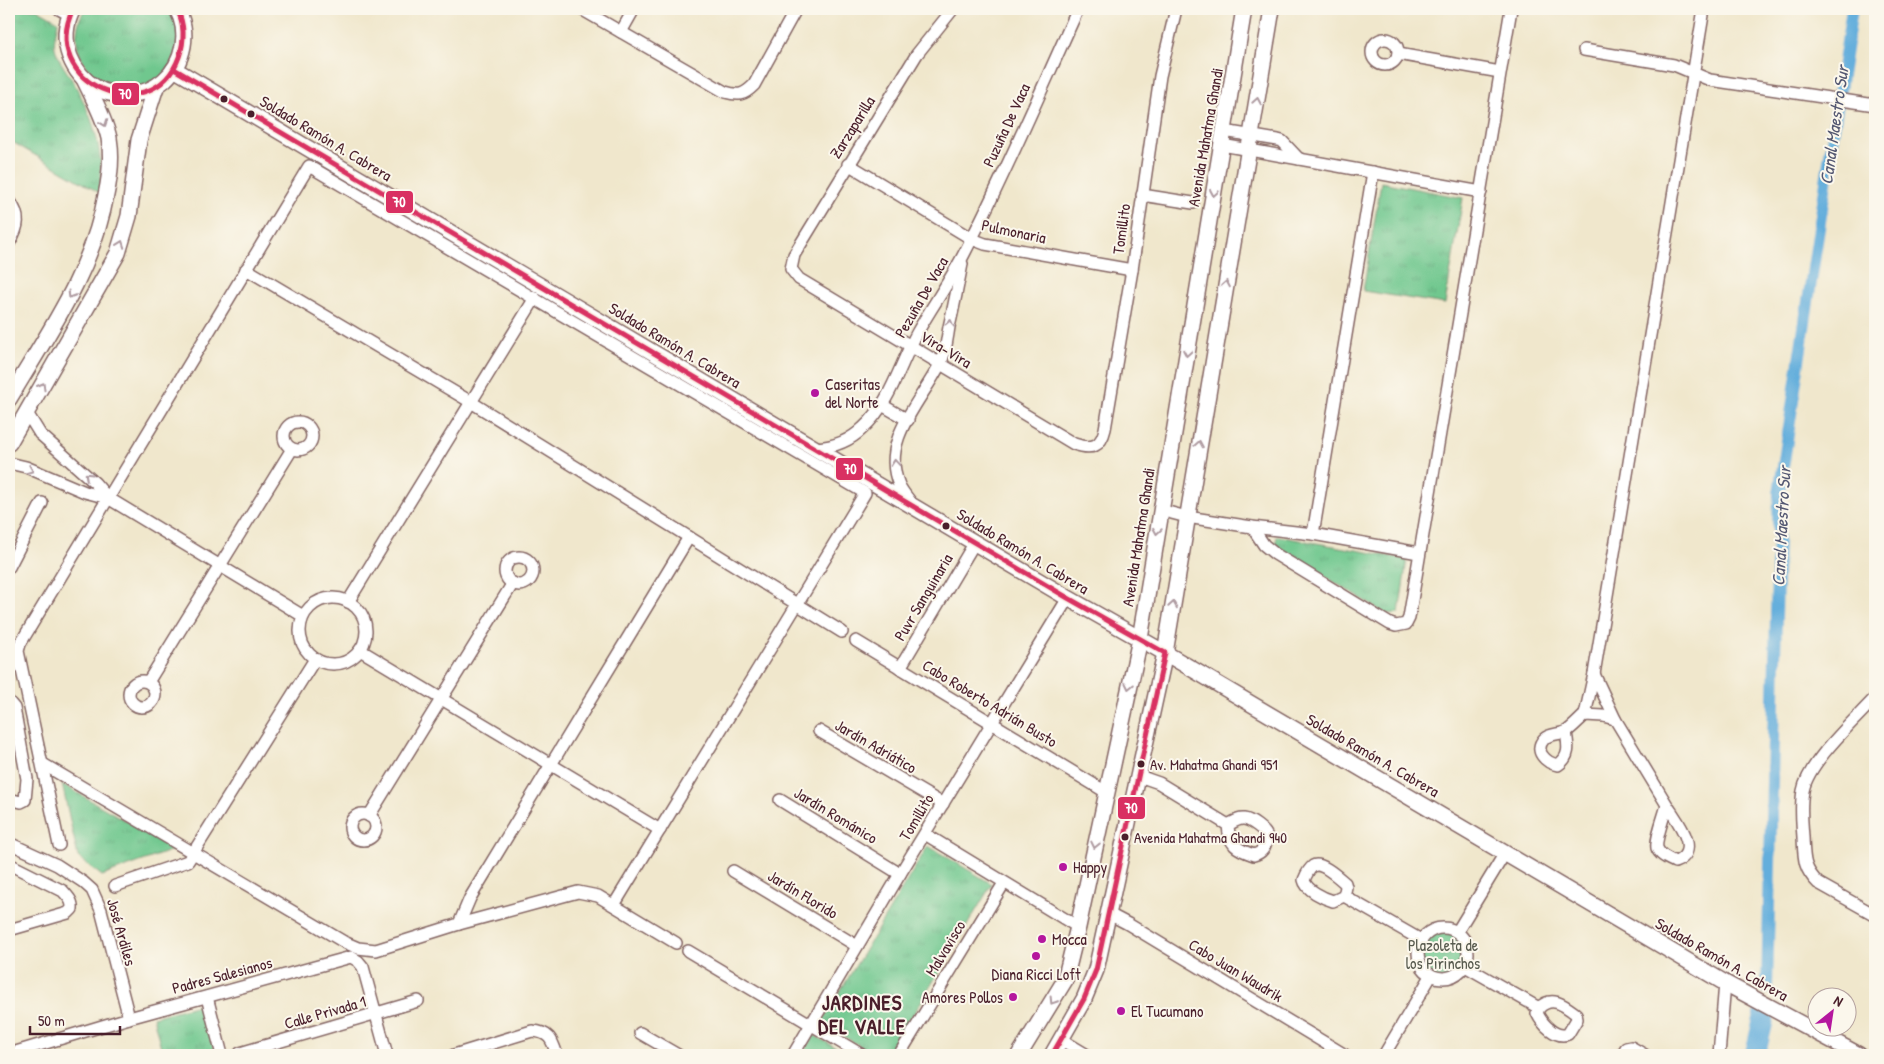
<svg xmlns="http://www.w3.org/2000/svg" width="1884" height="1064" viewBox="0 0 1884 1064" font-family="'Patrick Hand',sans-serif">
	<style>
		.grass { fill: url(#grass-tufts); stroke: #5c735c }
		.lines { fill: none; stroke-linecap: round; stroke-linejoin: round }
		.canal { stroke: #64aedc; stroke-width: 12 }
		.river { stroke: #64aedc; stroke-width: 21 }
		.minor-casing { stroke: #846563; stroke-width: 14 }
		.major-casing { stroke: #846563; stroke-width: 18 }
		.minor { stroke: #fff; stroke-width: 11 }
		.major { stroke: #fff; stroke-width: 15 }
		.bus-1-casing { stroke: #fbf7ec; stroke-width: 9 }
		.bus-1 { stroke: #d93062; stroke-width: 5 }
		.oneway { stroke: #ae9aa0 }
		.bus-dot { fill: #4a1f2b; stroke: #fbf7ec; stroke-width: 2 }
		.poi-dot { fill: #b5179e; stroke: #fbf7ec; stroke-width: 2 }
		.labels { text-anchor: middle; dominant-baseline: central; stroke-width: 4; stroke-linejoin: round; paint-order: stroke }
		.bus-label { font-size: 15px; fill: #4a1f2b; stroke: #fbf7ec; text-anchor: start }
		.street-label { font-size: 16px; fill: #4a1f2b; stroke: #fbf7ec }
		.poi-label { font-size: 16px; fill: #4a1f2b; stroke: #fbf7ec; text-anchor: start }
		.park-label { font-size: 16px; fill: #575a4e; stroke: #fbf7ec }
		.water-label { font-size: 18px; font-style: italic; fill: #545872; stroke: #fbf7ec }
		.district-label { font-size: 21px; font-weight: bold; letter-spacing: 1px; fill: #4a1f2b; stroke: #fbf7ec }
		.line-badge { stroke: #fbf7ec; stroke-width: 2 }
		.badge-label { font-size: 14px; text-anchor: middle; font-weight: bold; fill: #fff }
	</style>
	<defs>
		<pattern id="grass-tufts" width="24" height="20" patternUnits="userSpaceOnUse" patternTransform="scale(1.25)"><rect width="24" height="20" fill="#6fc78e"/><path d="M3 7l-1-3M5 7V3M7 7l1-3M15 17l-1-3M17 17v-4M19 17l1-3" fill="none" stroke="#62aa7b"/></pattern>
	</defs>
	<rect width="100%" height="100%" fill="#fbf7ec"/>
	<filter id="ink" filterUnits="userSpaceOnUse"><feTurbulence type="fractalNoise" baseFrequency=".02" numOctaves="2"/><feDisplacementMap in="SourceGraphic" scale="10" xChannelSelector="R" yChannelSelector="G"/><feConvolveMatrix kernelMatrix="1 2 1 2 8 2 1 2 1" color-interpolation-filters="sRGB"/></filter>
	<filter id="wash" filterUnits="userSpaceOnUse"><feTurbulence type="fractalNoise" baseFrequency=".0096" numOctaves="4" result="noise"/><feDisplacementMap in="SourceGraphic" scale="20" xChannelSelector="R" yChannelSelector="G"/><feGaussianBlur stdDeviation="1.12" result="paint"/><feColorMatrix in="noise" values="0 0 0 0 0 0 0 0 0 0 0 0 0 0 0 0 0 1.4 0 .05"/><feComposite in="paint" operator="in"/></filter>
	<g filter="url(#wash)">
		<rect width="100%" height="100%" fill="#f0e7cc"/>
		<g class="grass">
			<path d="M 9,9 L 37,9 L 58,21 C 57,30 53,38 55,48 C 59,63 68,72 75,85 C 95,121 104,152 100,193 L 9,140 Z"/>
			<path d="M 85,9 L 174,9 L 183,37 L 167,75 C 158,79 136,91 128,90 C 87,87 63,44 85,9 Z"/>
			<polygon points="1381,182 1463,198 1445,304 1363,291"/>
			<polygon points="1277,536 1407,559 1399,613 1386,614 1275,546"/>
			<polygon points="62,784 175,849 102,876 78,857"/>
			<polygon points="928,846 992,884 889,1055 875,1055 821,1023"/>
			<circle cx="1443" cy="954" r="25"/>
			<polygon points="202,1004 216,1055 163,1055 153,1017"/>
			<polygon points="814,1035 849,1055 802,1055"/>
		</g>
		<g class="lines">
			<polyline class="canal" points="1767,988 1779,494 1852,9"/>
			<polyline class="river" points="1755,1055 1765,1013"/>
		</g>
	</g>
	<g filter="url(#ink)">
		<g class="lines">
			<defs>
				<g id="minor">
					<polyline points="59,9 70,15"/>
					<path d="M 581,9 L 725,92 C 739,96 744,95 754,85 L 796,9"/>
					<path d="M 953,9 L 917,54 L 794,255 L 791,269 L 799,279 L 1074,444 C 1092,450 1101,447 1105,429 L 1132,270 L 1160,76 L 1176,9"/>
					<polyline points="621,32 634,9"/>
					<circle cx="1385" cy="52" r="13"/>
					<polyline points="1584,50 1674,65 1710,80 1875,105"/>
					<polyline points="1398,54 1500,72"/>
					<polyline points="1224,131 1278,140 1282,141 1299,159"/>
					<polyline points="1222,145 1481,192"/>
					<polyline points="848,164 972,239 985,244 1132,270"/>
					<polyline points="1142,195 1193,203"/>
					<path d="M 9,200 C 21,216 19,227 9,243"/>
					<polyline points="246,269 471,402 842,632"/>
					<polyline points="882,405 908,420"/>
					<polyline points="27,413 40,434 95,483 108,498"/>
					<circle cx="298" cy="436" r="14"/>
					<path d="M 816,448 C 834,447 850,441 863,428 C 890,404 900,364 917,333 C 932,306 951,280 965,252 C 1006,173 1041,90 1078,9"/>
					<polyline points="9,463 26,467 85,492 108,498 303,616"/>
					<path d="M 912,504 C 908,498 902,492 899,485 C 880,440 921,402 940,364 C 946,353 947,339 949,327 C 954,306 958,285 962,264"/>
					<polyline points="1160,510 1187,517 1252,527 1313,534 1419,553"/>
					<polyline points="1252,527 1264,545 1275,554 1390,624 1396,626 1406,624 1409,618 1511,9"/>
					<polyline points="1313,534 1373,172"/>
					<circle cx="519" cy="571" r="14"/>
					<polyline points="9,567 42,503"/>
					<circle cx="333" cy="631" r="33"/>
					<polyline points="348,602 535,298"/>
					<polyline points="856,641 1106,792"/>
					<polyline points="360,650 660,830"/>
					<polyline points="900,668 975,542"/>
					<path d="M 1594,674 L 1615,719 L 1667,805 C 1665,814 1655,839 1657,848 C 1659,855 1669,859 1675,862 C 1703,851 1676,820 1667,805"/>
					<circle cx="142" cy="694" r="13"/>
					<polyline points="148,682 292,449"/>
					<path d="M 1875,698 C 1855,720 1808,762 1803,791 C 1800,807 1802,822 1803,837 C 1804,858 1803,868 1818,883 L 1875,915"/>
					<polyline points="9,702 14,708 27,779 25,800 21,802 9,799"/>
					<polyline points="1585,715 1594,674 1704,9"/>
					<polyline points="819,731 943,804"/>
					<path d="M 1566,732 C 1568,745 1571,756 1558,765 C 1546,763 1533,751 1544,739 C 1550,733 1560,735 1567,731 C 1573,727 1579,720 1585,715 L 1603,716 L 1615,719"/>
					<polyline points="43,764 344,942 358,948 376,950 459,924 578,892 598,896 676,943"/>
					<path d="M 1139,776 L 1159,783 L 1228,825 C 1229,845 1236,849 1254,855 C 1262,853 1266,846 1267,837 C 1265,830 1251,820 1244,819 C 1238,818 1232,823 1228,825"/>
					<polyline points="780,800 900,874"/>
					<circle cx="363" cy="827" r="13"/>
					<polyline points="369,816 513,583"/>
					<polyline points="925,834 1078,927"/>
					<polyline points="9,843 57,865 83,882 92,890 101,910 129,1018"/>
					<polyline points="59,845 18,651 20,644 309,166 865,493 614,905"/>
					<path d="M 9,864 L 63,891 C 68,897 73,901 72,909 L 68,913 L 9,930"/>
					<polyline points="733,871 857,946"/>
					<polyline points="115,886 188,861 315,659"/>
					<path d="M 1344,896 L 1333,901 C 1323,898 1306,890 1304,880 C 1306,875 1309,869 1313,866 C 1321,861 1339,878 1345,883 L 1346,887 L 1344,896 L 1421,940"/>
					<polyline points="1109,914 1128,924 1345,1055"/>
					<polyline points="459,924 470,898 689,537"/>
					<circle cx="1443" cy="953" r="25"/>
					<polyline points="1457,932 1505,853"/>
					<polyline points="688,951 862,1055"/>
					<path d="M 1465,966 L 1539,1008 L 1537,1013 C 1542,1024 1556,1039 1568,1034 L 1577,1019 L 1576,1014 C 1564,1005 1552,995 1539,1008"/>
					<polyline points="207,997 222,1055"/>
					<polyline points="640,1033 678,1055"/>
					<polyline points="1062,1040 1087,1055"/>
					<polyline points="240,1053 418,1001"/>
					<polyline points="9,1054 129,1018 351,957 358,961 363,967 387,1055"/>
					<path d="M 454,1055 L 532,1031 C 550,1032 552,1040 557,1055"/>
					<polyline points="793,1055 900,874 1068,598"/>
					<polyline points="899,1055 1004,883"/>
					<polyline points="1384,1055 1431,976"/>
					<polyline points="1622,1055 1626,1048 1631,1047 1645,1055"/>
					<polyline points="1719,1055 1725,983"/>
				</g>
				<g id="major">
					<path d="M 73,9 C 65,24 64,41 70,57 C 92,113 172,105 183,46 C 185,34 183,20 177,9"/>
					<polyline points="174,69 1068,598 1165,653 1725,983 1859,1055"/>
					<path d="M 9,399 C 48,333 92,272 106,195 C 110,177 112,156 109,138 C 104,117 93,98 84,79"/>
					<polyline points="9,443 118,253 129,216 139,140 156,87"/>
					<polyline points="1019,1055 1065,980 1078,927 1140,639 1244,9"/>
					<polyline points="1052,1055 1084,999 1096,970 1165,653 1272,9"/>
				</g>
			</defs>
			<use href="#minor" class="minor-casing"/>
			<use href="#major" class="major-casing"/>
			<use href="#minor" class="minor"/>
			<use href="#major" class="major"/>
			<defs>
				<g id="bus-1">
					<path d="M 73,9 C 37,85 152,131 179,57 C 185,40 185,25 177,9"/>
					<polyline points="174,69 1068,598 1165,653 1096,970 1084,999 1052,1055"/>
				</g>
			</defs>
			<use href="#bus-1" class="bus-1-casing"/>
			<use href="#bus-1" class="bus-1"/>
		</g>
		<defs><path id="oneway-chevron" d="M-2-3.5L2.5 0L-2 3.5" fill="none" stroke-width="1.6" stroke-linecap="round" stroke-linejoin="round" transform="scale(1.25)"/></defs>
		<g class="oneway">
			<use href="#oneway-chevron" transform="translate(1257 101) rotate(-80)"/>
			<use href="#oneway-chevron" transform="translate(104 123) rotate(70)"/>
			<use href="#oneway-chevron" transform="translate(1214 193) rotate(100)"/>
			<use href="#oneway-chevron" transform="translate(121 244) rotate(-70)"/>
			<use href="#oneway-chevron" transform="translate(1226 284) rotate(-80)"/>
			<use href="#oneway-chevron" transform="translate(71 295) rotate(121)"/>
			<use href="#oneway-chevron" transform="translate(950 323) rotate(-78)"/>
			<use href="#oneway-chevron" transform="translate(1187 353) rotate(100)"/>
			<use href="#oneway-chevron" transform="translate(42 386) rotate(-60)"/>
			<use href="#oneway-chevron" transform="translate(1199 444) rotate(-80)"/>
			<use href="#oneway-chevron" transform="translate(895 463) rotate(-95)"/>
			<use href="#oneway-chevron" transform="translate(30 470) rotate(22)"/>
			<use href="#oneway-chevron" transform="translate(88 476) rotate(-137)"/>
			<use href="#oneway-chevron" transform="translate(1157 531) rotate(99)"/>
			<use href="#oneway-chevron" transform="translate(1173 605) rotate(-81)"/>
			<use href="#oneway-chevron" transform="translate(1129 686) rotate(102)"/>
			<use href="#oneway-chevron" transform="translate(1095 845) rotate(102)"/>
			<use href="#oneway-chevron" transform="translate(1053 1001) rotate(122)"/>
		</g>
	</g>
	<g class="bus-dot">
		<circle cx="224" cy="99" r="4.5"/>
		<circle cx="251" cy="114" r="4.5"/>
		<circle cx="946" cy="526" r="4.5"/>
		<circle cx="1141" cy="764" r="4.5"/>
		<circle cx="1125" cy="837" r="4.5"/>
	</g>
	<g class="poi-dot">
		<circle cx="815" cy="393" r="5"/>
		<circle cx="1063" cy="867" r="5"/>
		<circle cx="1042" cy="939" r="5"/>
		<circle cx="1036" cy="956" r="5"/>
		<circle cx="1013" cy="997" r="5"/>
		<circle cx="1121" cy="1011" r="5"/>
	</g>
	<g class="labels">
		<g class="bus-label">
			<text x="1150" y="764">Av. Mahatma Ghandi 951</text>
			<text x="1134" y="837">Avenida Mahatma Ghandi 940</text>
		</g>
		<g class="street-label">
			<text transform="translate(1006 125) rotate(-65)">Puzuña De Vaca</text>
			<text transform="translate(852 127) rotate(-58)">Zarzaparilla</text>
			<text transform="translate(1205 137) rotate(-80)">Avenida Mahatma Ghandi</text>
			<text transform="translate(326 138) rotate(31)">Soldado Ramón A. Cabrera</text>
			<text transform="translate(1121 229) rotate(-82)">Tomillito</text>
			<text transform="translate(1014 231) rotate(12)">Pulmonaria</text>
			<text transform="translate(921 297) rotate(-60)">Pezuña De Vaca</text>
			<text transform="translate(675 345) rotate(31)">Soldado Ramón A. Cabrera</text>
			<text transform="translate(946 349) rotate(31)">Vira-Vira</text>
			<text transform="translate(1138 537) rotate(-81)">Avenida Mahatma Ghandi</text>
			<text transform="translate(1023 551) rotate(31)">Soldado Ramón A. Cabrera</text>
			<text transform="translate(923 597) rotate(-59)">Puvr Sanguinaria</text>
			<text transform="translate(990 703) rotate(31)">Cabo Roberto Adrián Busto</text>
			<text transform="translate(876 746) rotate(30)">Jardín Adriático</text>
			<text transform="translate(1373 755) rotate(30)">Soldado Ramón A. Cabrera</text>
			<text transform="translate(836 815) rotate(31)">Jardín Románico</text>
			<text transform="translate(916 817) rotate(-59)">Tomillito</text>
			<text transform="translate(803 894) rotate(31)">Jardín Florido</text>
			<text transform="translate(122 932) rotate(74)">José Ardiles</text>
			<text transform="translate(945 948) rotate(-59)">Malvavisco</text>
			<text transform="translate(1722 959) rotate(30)">Soldado Ramón A. Cabrera</text>
			<text transform="translate(1236 970) rotate(31)">Cabo Juan Waudrik</text>
			<text transform="translate(222 975) rotate(-15)">Padres Salesianos</text>
			<text transform="translate(325 1012) rotate(-16)">Calle Privada 1</text>
		</g>
		<g class="poi-label">
			<text x="825" y="384">Caseritas<tspan x="825" dy="18">del Norte</tspan></text>
			<text x="1073" y="867">Happy</text>
			<text x="1052" y="939">Mocca</text>
			<text x="1036" y="974" text-anchor="middle">Diana Ricci Loft</text>
			<text x="1003" y="997" text-anchor="end">Amores Pollos</text>
			<text x="1131" y="1011">El Tucumano</text>
		</g>
		<g class="park-label">
			<text x="1443" y="945">Plazoleta de<tspan x="1443" dy="18">los Pirinchos</tspan></text>
		</g>
		<g class="water-label">
			<text transform="translate(1834 125) rotate(-82)">Canal Maestro Sur</text>
			<text transform="translate(1781 526) rotate(-87)">Canal Maestro Sur</text>
		</g>
		<g class="district-label">
			<text x="862" y="1002">JARDINES<tspan x="862" dy="24">DEL VALLE</tspan></text>
		</g>
	</g>
	<g class="line-badge">
		<rect x="111" y="82" width="29" height="24" rx="5" fill="#d93062"/>
		<rect x="385" y="190" width="29" height="24" rx="5" fill="#d93062"/>
		<rect x="835" y="457" width="29" height="24" rx="5" fill="#d93062"/>
		<rect x="1117" y="796" width="29" height="24" rx="5" fill="#d93062"/>
	</g>
	<g class="badge-label">
		<text x="125" y="99">70</text>
		<text x="399" y="207">70</text>
		<text x="850" y="474">70</text>
		<text x="1131" y="813">70</text>
	</g>
	<rect width="1884" height="1064" fill="none" stroke="#fbf7ec" stroke-width="30"/>
	<g transform="translate(1832 1012) rotate(30)"><circle r="24" fill="#fbf7ec" stroke="#b4a19f"/>
	<path d="M0-4L9 19L0 12L-9 19Z" fill="#b5179e"/>
	<text y="-8" font-size="14" font-weight="bold" text-anchor="middle" fill="#4a1f2b">N</text>
	</g>
	<path d="M30 1026v8h90v-8" fill="none" stroke="#4a1f2b" stroke-width="2.5"/>
	<text x="38" y="1026" font-size="15" fill="#4a1f2b" stroke="#fbf7ec" stroke-width="4" paint-order="stroke">50 m</text>
</svg>
